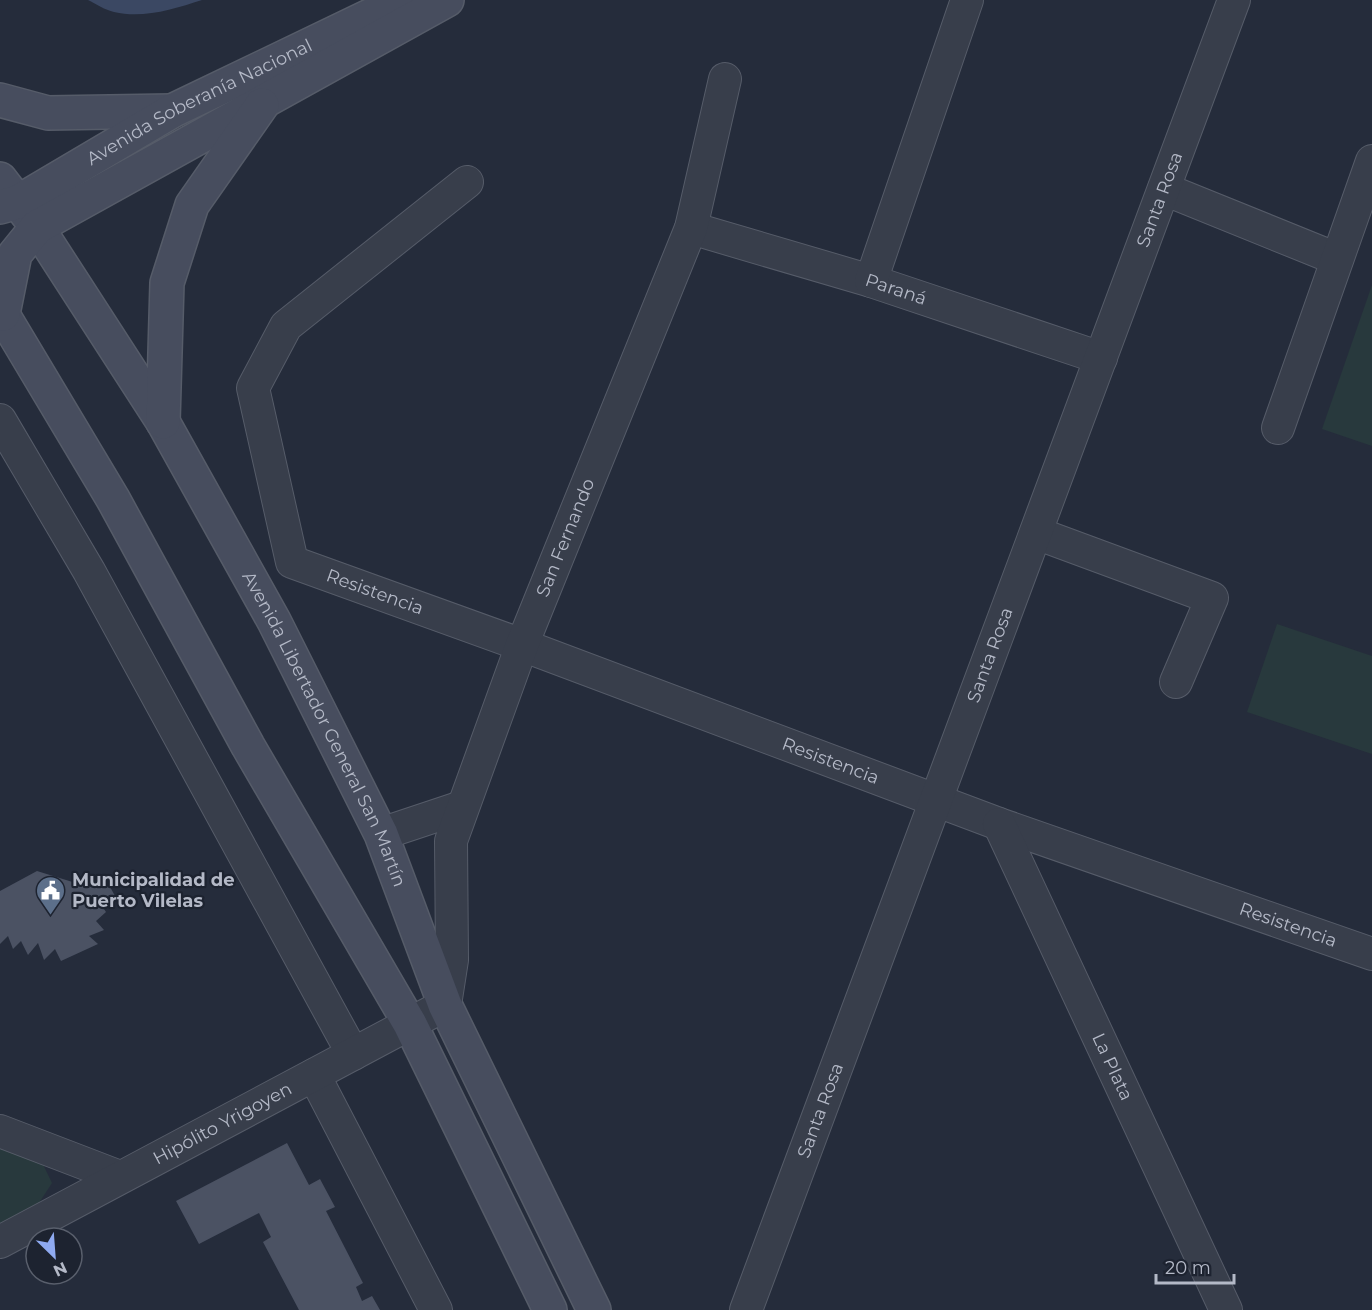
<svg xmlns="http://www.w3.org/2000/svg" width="1372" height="1310" viewBox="0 0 1372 1310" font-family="Montserrat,sans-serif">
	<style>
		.green { fill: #28393d }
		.water { fill: #3b4863 }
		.building { fill: #4b5263 }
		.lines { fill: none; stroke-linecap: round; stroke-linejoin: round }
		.street-casing { stroke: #565c69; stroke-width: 34 }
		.secondary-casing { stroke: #565c69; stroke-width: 36 }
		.street { stroke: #383e4b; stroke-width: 32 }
		.secondary { stroke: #474d5e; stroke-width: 33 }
		.labels { text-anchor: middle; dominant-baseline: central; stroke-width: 4.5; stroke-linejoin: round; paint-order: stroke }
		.street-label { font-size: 18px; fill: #b4b9c7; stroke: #1d2330 }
		.poi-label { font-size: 18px; font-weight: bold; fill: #b4b9c7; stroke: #1d2330; text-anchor: start }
	</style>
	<rect width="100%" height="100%" fill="#252c3b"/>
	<g class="green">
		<polygon points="1372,285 1372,446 1322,429"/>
		<polygon points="1277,624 1372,656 1372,754 1247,712"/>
		<polygon points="0,1142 39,1156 52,1183 37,1206 0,1226"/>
	</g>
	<path class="water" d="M 88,0 L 202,0 C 174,9 143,19 114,12 C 105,10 96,4 88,0 Z"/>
	<g class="building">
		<polygon points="37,871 79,884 103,874 115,896 98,900 106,912 96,921 104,930 89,936 98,944 61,961 55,949 44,960 38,943 28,955 21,941 13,949 8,936 0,944 0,891"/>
		<polygon points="287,1143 309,1185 320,1179 335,1207 326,1211 363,1283 356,1287 362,1301 372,1296 380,1310 299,1310 263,1242 271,1237 259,1213 199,1244 176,1201"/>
	</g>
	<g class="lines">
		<defs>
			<g id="street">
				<path id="s1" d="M 467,182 L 286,326 L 253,388 L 292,562 L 522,645 L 999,824 L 1372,954"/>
				<polyline points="1164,189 1337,259"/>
				<path id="s2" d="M 691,228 L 871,281 L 1101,358"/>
				<polyline points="871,281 967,0"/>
				<polyline points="0,420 89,571 353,1054"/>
				<polyline points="1278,428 1372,161"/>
				<polyline points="1036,533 1212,598 1176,682"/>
				<path id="s3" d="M 999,824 L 1226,1310"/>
				<polyline points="381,834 462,807"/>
				<polyline points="314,1075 436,1310"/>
				<polyline points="0,1131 120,1177"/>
				<path id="s4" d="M 0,1242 L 445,1005 L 452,960 L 451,841 L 522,645 L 691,228 L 725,79"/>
				<path id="s5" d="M 746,1310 L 1234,0"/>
			</g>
			<g id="secondary">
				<polyline points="0,100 48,113 171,111"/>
				<path id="s6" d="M 0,179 L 37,227 L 163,422 L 274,621 L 381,834 L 445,1005 L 594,1310"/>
				<path id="s7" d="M 0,207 L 18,202 L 172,111 L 403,0"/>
				<polyline points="0,310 113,499 248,746 410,1024 550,1310"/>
				<polyline points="3,314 15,254 37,227 447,0"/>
				<polyline points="163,422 167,283 192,205 262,105"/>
			</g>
		</defs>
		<use href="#street" class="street-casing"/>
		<use href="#secondary" class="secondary-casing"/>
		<use href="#street" class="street"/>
		<use href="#secondary" class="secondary"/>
	</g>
	<defs>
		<symbol id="civic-pin" viewBox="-11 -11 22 30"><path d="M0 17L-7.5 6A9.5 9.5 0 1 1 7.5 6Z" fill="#5c6f8a" stroke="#1d2330"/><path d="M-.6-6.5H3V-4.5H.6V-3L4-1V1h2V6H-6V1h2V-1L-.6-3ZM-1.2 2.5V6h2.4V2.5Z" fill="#fff"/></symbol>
	</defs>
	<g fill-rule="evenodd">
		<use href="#civic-pin" x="34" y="874" width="33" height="45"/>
	</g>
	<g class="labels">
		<g class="street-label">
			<text stroke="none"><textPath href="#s7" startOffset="226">Avenida Soberanía Nacional</textPath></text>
			<text stroke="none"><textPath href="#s5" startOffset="1185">Santa Rosa</textPath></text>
			<text stroke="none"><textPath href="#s2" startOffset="214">Paraná</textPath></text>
			<text stroke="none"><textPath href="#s4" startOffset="993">San Fernando</textPath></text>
			<text stroke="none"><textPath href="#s1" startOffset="568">Resistencia</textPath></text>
			<text stroke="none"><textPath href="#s5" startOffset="699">Santa Rosa</textPath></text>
			<text stroke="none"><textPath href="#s6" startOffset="640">Avenida Libertador General San Martín</textPath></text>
			<text stroke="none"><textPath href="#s1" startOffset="1054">Resistencia</textPath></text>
			<text stroke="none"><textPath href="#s1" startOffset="1540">Resistencia</textPath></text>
			<text stroke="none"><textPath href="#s3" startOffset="268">La Plata</textPath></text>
			<text stroke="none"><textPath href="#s5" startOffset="213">Santa Rosa</textPath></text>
			<text stroke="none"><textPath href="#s4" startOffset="252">Hipólito Yrigoyen</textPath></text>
		</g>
		<g class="poi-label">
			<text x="72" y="880">Municipalidad de<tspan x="72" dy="21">Puerto Vilelas</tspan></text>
		</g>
	</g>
	<g transform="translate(54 1256) rotate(155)"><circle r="28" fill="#1d2330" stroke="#595f6c" stroke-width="1.5"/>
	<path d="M0-4.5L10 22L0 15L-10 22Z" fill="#8faaf1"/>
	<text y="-9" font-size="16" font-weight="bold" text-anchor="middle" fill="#b4b9c7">N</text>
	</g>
	<path d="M1156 1274v9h78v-9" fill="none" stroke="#b4b9c7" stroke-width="3"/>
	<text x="1165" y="1274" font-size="18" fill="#b4b9c7" stroke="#1d2330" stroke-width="4.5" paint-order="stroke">20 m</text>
</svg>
